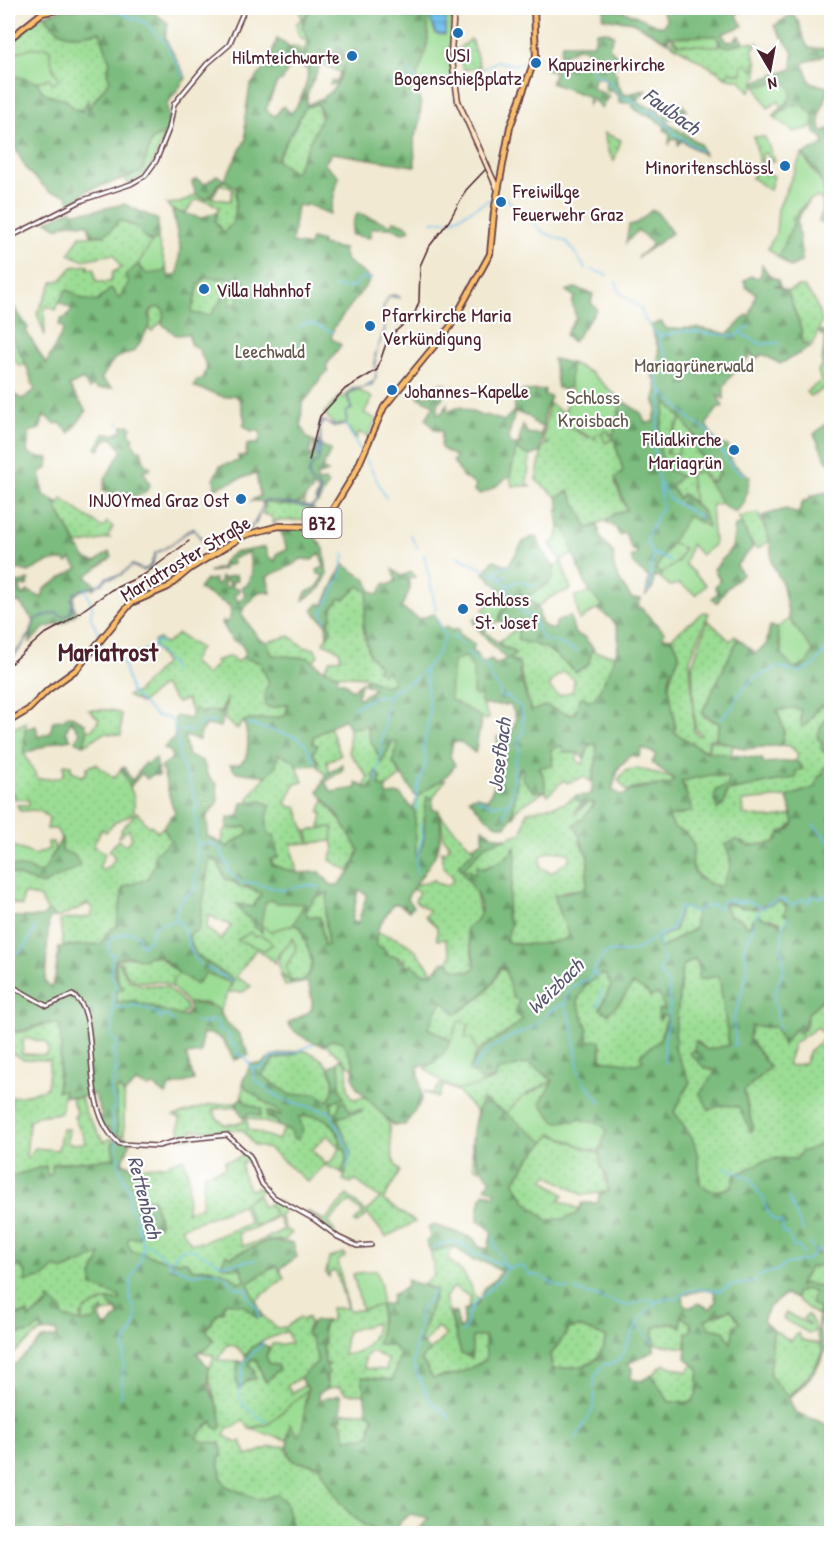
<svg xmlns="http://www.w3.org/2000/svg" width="839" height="1541" viewBox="0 0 839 1541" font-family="'Patrick Hand',sans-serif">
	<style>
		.grass { fill: url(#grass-dots); stroke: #727e60; stroke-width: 1.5; fill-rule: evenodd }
		.forest { fill: url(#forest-firs); stroke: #636e54; stroke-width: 1.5; fill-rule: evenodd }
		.green { fill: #9bdd94; stroke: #727e60; stroke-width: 1.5 }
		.water { fill: url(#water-rules); stroke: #5e708c; stroke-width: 1.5 }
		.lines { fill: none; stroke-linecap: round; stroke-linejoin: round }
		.stream { stroke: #72c1ed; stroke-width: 1.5 }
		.tertiary-casing { stroke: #633d44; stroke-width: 6 }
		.secondary-casing { stroke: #633d44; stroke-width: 7 }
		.primary-casing { stroke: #633d44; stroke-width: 8 }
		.tertiary { stroke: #fff; stroke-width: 3 }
		.secondary { stroke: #fde5c5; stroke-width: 4 }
		.primary { stroke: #f9bf6d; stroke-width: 4.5 }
		.tram { stroke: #4a1f2b; stroke-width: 1.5 }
		.poi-dot { fill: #1f6fb2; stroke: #fff; stroke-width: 2 }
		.labels { text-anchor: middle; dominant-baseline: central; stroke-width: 4.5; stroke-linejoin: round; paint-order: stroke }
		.shield { fill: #fff; stroke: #80626b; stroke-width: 1.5 }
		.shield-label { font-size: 18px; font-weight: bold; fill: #4a1f2b }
		.poi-label { font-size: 20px; fill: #4a1f2b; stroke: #fff; text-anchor: start }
		.park-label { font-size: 20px; fill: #62584a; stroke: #fff }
		.street-label { font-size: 20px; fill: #4a1f2b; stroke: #fff }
		.water-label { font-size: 21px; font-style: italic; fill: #58586f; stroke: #fff }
		.district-label { font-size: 26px; font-weight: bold; fill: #4a1f2b; stroke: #fff }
	</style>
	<defs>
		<pattern id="grass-dots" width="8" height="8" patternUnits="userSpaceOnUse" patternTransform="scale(1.5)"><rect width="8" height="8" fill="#9bdd94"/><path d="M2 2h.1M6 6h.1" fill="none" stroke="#87bd80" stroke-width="1.8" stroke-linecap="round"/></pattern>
		<pattern id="forest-firs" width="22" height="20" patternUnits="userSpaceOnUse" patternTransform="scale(1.5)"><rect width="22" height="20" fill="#7cbc7e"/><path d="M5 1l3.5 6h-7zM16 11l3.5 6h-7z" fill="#689867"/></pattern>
		<pattern id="water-rules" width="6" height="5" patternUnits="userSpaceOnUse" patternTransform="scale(1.5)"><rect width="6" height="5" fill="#72c1ed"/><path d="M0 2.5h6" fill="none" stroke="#64a5cb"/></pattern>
	</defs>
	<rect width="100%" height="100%" fill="#fff"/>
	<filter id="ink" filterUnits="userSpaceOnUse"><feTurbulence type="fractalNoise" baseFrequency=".0167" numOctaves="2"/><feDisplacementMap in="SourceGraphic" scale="12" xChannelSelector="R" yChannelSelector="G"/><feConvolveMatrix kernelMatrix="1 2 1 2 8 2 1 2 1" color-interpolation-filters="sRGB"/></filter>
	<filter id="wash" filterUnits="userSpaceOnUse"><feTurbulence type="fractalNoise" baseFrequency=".008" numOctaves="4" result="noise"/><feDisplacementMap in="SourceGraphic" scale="24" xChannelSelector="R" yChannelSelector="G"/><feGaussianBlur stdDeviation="1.35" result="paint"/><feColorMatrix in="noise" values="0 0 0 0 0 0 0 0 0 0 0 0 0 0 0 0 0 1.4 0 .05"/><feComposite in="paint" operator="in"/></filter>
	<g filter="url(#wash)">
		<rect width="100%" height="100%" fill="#f1e9d1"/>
		<g class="grass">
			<path d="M 299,8 L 306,8 L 308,12 L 302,21 L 310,46 L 303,56 L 291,49 L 294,46 L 304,51 L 307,42 C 300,37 296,34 297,23 L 302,19 Z"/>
			<path d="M 45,14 C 62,39 71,38 100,31 L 110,63 L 107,73 L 110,80 L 87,110 L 75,109 L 65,99 C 51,97 43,96 37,82 L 49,78 L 59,79 L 49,59 L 9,65 L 12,73 L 8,75 L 8,45 L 13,37 Z"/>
			<polygon points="471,39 480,67 464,70 455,51"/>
			<polygon points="673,39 678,44 719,46 719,42 729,47 744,42 758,43 752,50 757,62 754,63 754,71 742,65 743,74 731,72 725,76 670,43"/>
			<polygon points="338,46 346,59 338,83 330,85 331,81 337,82 340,72 323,64 327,52 334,52 340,59 342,57 335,50"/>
			<polygon points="318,103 320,116 322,116 295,173 276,161 305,108"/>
			<path d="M 166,133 C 152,158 159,169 128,184 L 125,177 L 142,172 L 152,139 Z"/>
			<polygon points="604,133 621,140 614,161 608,151"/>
			<polygon points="754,137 765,137 775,161 771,161 766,153 762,154 763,172 774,176 770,190 752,178 760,164"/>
			<path d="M 224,180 L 237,188 C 233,206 242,221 223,232 L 215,221 L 219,207 L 208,201 L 195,200 L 184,215 L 172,210 L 166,204 L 180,203 L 196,195 L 207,198 ZM 220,184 L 233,189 L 230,201 L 212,198 Z"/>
			<polygon points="118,220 137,227 147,240 152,242 119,300 102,295 97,302 82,299 59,302 56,310 47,306 44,310 45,336 37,313 53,282 61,280 72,267 88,265 88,269 94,268 96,282 110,282 113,272 121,268 114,254 82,260 69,254 80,236 104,236"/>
			<path d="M 206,277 C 219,280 234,276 245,282 L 235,305 L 230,304 L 210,316 L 191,313 L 199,284 Z"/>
			<path d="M 798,287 L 804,287 L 815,301 L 822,321 L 813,344 L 802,343 C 805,330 791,306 788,291 Z"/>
			<polygon points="159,307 164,311 165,318 152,331 148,329 152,309"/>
			<polygon points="8,329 10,331 26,365 19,366 8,346"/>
			<path d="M 824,364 L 831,366 C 829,382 826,391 810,396 L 806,392 L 821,381 L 818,371 Z"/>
			<path d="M 667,402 L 682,418 L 674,429 L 666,452 L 677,455 L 681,441 L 694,442 C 696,455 711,464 719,473 L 713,482 L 701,471 L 690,474 L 694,503 L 683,494 L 678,498 L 671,486 L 677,480 C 673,475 670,473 667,469 C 656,456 658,415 667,402 Z"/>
			<path d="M 549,403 L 562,412 L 560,422 L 589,438 L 607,430 L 613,436 L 623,470 L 615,482 L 627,511 C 613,514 603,523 588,528 L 569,491 L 557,497 L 536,480 L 543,445 L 550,444 L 543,442 Z"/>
			<polygon points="517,446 519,451 530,456 527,484 531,486 512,486 510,476"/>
			<polygon points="62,499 103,528 107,522 113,527 108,536 110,538 78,545 56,509"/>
			<polygon points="266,500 296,506 305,500 303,507 314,509 305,514 307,520 275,521 274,525 271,516 263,514 265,505 262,503"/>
			<polygon points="758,513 770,541 757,549 745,534 739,517"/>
			<path d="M 671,543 L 684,548 C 678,561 674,569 659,573 L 655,570 Z"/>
			<path d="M 561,560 L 571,589 L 549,598 L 538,607 L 527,597 C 538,587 557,583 554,565 L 560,563 Z"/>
			<path d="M 359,586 L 368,592 C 369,602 365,612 364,622 C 361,637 370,655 380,667 L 377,669 L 387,670 L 394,682 L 385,686 L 365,677 L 338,675 L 325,669 L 330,660 L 341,658 L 339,650 L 323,643 L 331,630 C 327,616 331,609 340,598 L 345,599 Z"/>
			<polygon points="504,593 507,607 501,613 499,621 490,624 486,630 473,619 486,615 483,609"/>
			<path d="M 703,612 L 709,613 L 690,659 L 694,731 L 697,735 L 701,735 L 695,727 L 692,665 L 708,620 L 730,641 L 735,636 L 738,639 L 702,713 L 703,716 L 720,724 L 715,739 L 709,739 L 707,751 L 689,743 L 674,732 L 676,727 C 672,719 667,688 670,680 C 675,659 687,658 671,638 Z"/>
			<path d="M 518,628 L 518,640 L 546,648 L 576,671 L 588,665 L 593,648 L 595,652 L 614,655 L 609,675 L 594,700 L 586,700 L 571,715 L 557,711 L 531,711 L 518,662 L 509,659 L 515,654 L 498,642 ZM 564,672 L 574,679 L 573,691 L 559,696 L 549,687 L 555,678 Z"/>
			<polygon points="178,634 200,648 192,662 206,675 217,664 215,661 231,656 236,662 243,658 259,662 269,682 266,696 272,708 289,703 285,716 244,721 237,729 224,719 227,699 220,713 213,710 192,715 187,699 177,703 163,685 141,703 127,696 137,692 165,663 155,648 154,641 159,639 166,644"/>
			<polygon points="290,636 304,647 315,649 318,655 313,662 308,658 272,655 267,642"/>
			<path d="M 821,705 L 831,712 L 821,726 L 822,751 L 831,753 L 831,768 L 829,766 L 816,787 L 787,797 L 743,801 L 744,815 L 773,818 L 792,815 L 794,823 L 773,843 L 748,846 L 743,842 L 725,845 C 735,866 730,866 723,887 C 690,882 691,861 686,833 L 674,828 L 668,816 L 682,815 L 686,789 L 681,781 L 710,775 L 729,778 L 728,786 L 714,800 L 718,809 L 724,804 L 727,791 C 752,788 771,780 796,778 L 796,770 L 802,767 L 796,761 L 798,754 L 790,746 L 782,745 L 784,730 L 777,710 L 795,708 L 801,710 L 803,718 L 808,724 L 811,714 Z"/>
			<polygon points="89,710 111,710 121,714 121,735 104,733 84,745 87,731 93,729 99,719"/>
			<path d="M 26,722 L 24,753 L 38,779 L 59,778 L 64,774 L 64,764 L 71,765 L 71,770 L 81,776 L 86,774 L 87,767 L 96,764 L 114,778 L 121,769 L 124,772 C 129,785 138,800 133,814 L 115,822 L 106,832 L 102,829 L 93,846 L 105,853 L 99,868 L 102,870 L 111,865 L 115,857 L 109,851 L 118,840 L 125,845 L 132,839 L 129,829 L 118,838 L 122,829 L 137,812 L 149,827 L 151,825 L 158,832 L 163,827 L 172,840 L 147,879 L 123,887 L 117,926 L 107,933 L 101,944 L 63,946 L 60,921 C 67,917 78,920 92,916 L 92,908 L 88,904 L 58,918 L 48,911 L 39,897 L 23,894 L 22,906 L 8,902 L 8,872 L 42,885 C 53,867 71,849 56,829 L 47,829 L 49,819 C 40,808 34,810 20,811 L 17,805 L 29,805 L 29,800 L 15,799 L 8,788 L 8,731 Z"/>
			<path d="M 367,726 L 370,739 L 382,762 L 393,741 L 397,743 L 393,762 L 401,776 L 387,787 L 378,786 L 381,778 L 376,772 C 376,779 375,785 368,788 L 365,786 L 368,777 L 349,752 L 349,728 Z"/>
			<polygon points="330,727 341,755 327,761 330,775 327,777 317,765 319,762 313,753 318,745 313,744 313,737"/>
			<path d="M 590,744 L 596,744 L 598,752 L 591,782 L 584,777 L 567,783 L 564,780 L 548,795 L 545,791 L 518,808 L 513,818 C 515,801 514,781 521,767 L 534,791 L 545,791 L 545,780 L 539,767 L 553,758 L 551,749 L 562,746 L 564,752 L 578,753 L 577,761 L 583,764 Z"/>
			<path d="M 278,753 L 295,761 L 303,782 L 295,784 L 286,803 L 290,807 L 297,807 L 309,843 L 291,844 L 297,873 C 286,869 275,871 270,859 L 278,857 L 274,836 L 269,835 C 265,824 263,815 271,806 L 261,802 L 248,803 C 253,783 275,775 278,753 Z"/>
			<polygon points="638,768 674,779 671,784 637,787 628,792 618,780 625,771"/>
			<path d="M 445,780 L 433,798 L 427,797 C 421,816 429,843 416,856 C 407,823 407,789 445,780 Z"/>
			<path d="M 576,796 L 576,800 L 583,801 L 575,810 L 576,814 L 589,802 L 595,803 L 582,820 L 580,843 L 588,857 L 587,885 L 582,889 L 564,891 L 555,902 L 565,922 L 569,937 C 557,945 520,947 506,941 L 511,924 L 506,916 L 516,859 L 514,848 L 509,857 L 483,869 L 478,866 L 475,874 L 472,874 L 480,913 L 479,918 L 466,929 L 475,967 L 469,972 L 454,969 L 448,961 L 451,955 L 445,939 L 437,940 L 437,927 L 425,916 L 430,911 L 415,901 L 419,892 L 412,889 L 415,885 L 435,880 L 436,883 L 448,886 L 454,879 L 443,866 L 441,851 L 445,853 L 450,846 L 443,837 L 441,816 L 474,850 L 458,866 L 462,869 L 487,844 L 522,833 L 527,812 L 565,803 ZM 551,851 L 569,853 L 569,860 L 551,873 L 540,867 L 541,856 Z"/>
			<polygon points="324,800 352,835 359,850 350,872 330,860 334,850 330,827 320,828 322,813 319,812"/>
			<path d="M 247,826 L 249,832 C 244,837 234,840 228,847 L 222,845 L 223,833 L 227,828 L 237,829 Z"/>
			<path d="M 209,857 L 218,862 L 225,879 L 262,894 L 253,907 L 237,904 L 262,931 L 261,925 L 270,931 L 293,925 L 301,927 C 303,945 320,960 307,976 C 303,982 296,982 290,981 L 291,985 L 285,986 L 281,976 L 288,979 L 286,966 L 296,950 L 290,944 L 282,949 L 275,961 L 277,964 L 256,949 L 236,977 L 251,986 L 243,992 L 228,992 L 234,980 L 196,955 L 188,935 L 199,929 ZM 209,915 L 231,926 L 221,940 L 206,927 Z"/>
			<polygon points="328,893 325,915 328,945 324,946 321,922 307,917 306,911 314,898"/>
			<polygon points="779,901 787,907 784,913 788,917 783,928 780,927 781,923 769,918 746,926 741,919 729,916 724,904 758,909"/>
			<polygon points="681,907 696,912 695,928 660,949 659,937"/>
			<path d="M 376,932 C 408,940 415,947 433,973 L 422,973 L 410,965 L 409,967 L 405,965 L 405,960 L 386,955 L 376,946 Z"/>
			<path d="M 156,955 L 180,974 L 173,979 L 172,987 C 150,971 133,999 119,958 Z"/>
			<path d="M 116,958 L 129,980 L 142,985 L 166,986 L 185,1004 L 187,1010 L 180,1016 L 134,1001 L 117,1002 C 114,994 120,990 119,983 C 117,973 115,969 116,958 Z"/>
			<path d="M 695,958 L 703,979 L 719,975 L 729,1045 L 707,1050 L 697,1041 L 699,1054 L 689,1053 L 717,1071 L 723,1105 L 739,1107 L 751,1131 L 753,1127 L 744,1091 L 770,1067 L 749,1039 L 751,1026 L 776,1027 L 778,1036 L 791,1034 L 794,1029 L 805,1030 L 808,1014 L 831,990 L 832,1130 L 827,1142 L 796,1159 L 773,1158 L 735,1175 L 732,1186 C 721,1192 710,1193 700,1185 C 698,1147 697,1142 674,1112 L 690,1082 L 672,1045 L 677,1041 L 675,1036 L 682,967 ZM 818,1027 L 825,1037 L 810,1050 L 805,1063 L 792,1066 L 787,1064 L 794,1043 Z"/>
			<path d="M 500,967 C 511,971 521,1007 524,1019 L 514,1029 L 477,1051 L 472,1040 L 465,1039 L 469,1024 L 458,1022 L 452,1041 L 428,1028 L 442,1001 L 453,1010 C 476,1005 494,989 500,967 Z"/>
			<polygon points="601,974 605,974 611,985 600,1009 621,1001 629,988 635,984 647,992 659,994 665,1010 660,1009 661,1020 662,1015 668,1016 659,1041 640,1055 643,1061 638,1065 601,1060 601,1045 589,1041 577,1001 585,986"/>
			<path d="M 52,1022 L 60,1025 L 62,1033 L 57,1091 L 64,1090 L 61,1113 L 37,1116 L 29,1122 L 26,1157 L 28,1158 L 35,1148 L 58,1150 L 62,1129 L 69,1129 L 67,1141 L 70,1144 L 85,1143 C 84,1132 77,1128 74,1116 L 77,1115 L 71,1096 L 81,1097 L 85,1112 L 104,1142 L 112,1138 L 116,1158 L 53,1164 L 52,1174 L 46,1176 L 45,1166 L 9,1178 L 8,1129 L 12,1097 L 22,1096 L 47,1088 L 50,1060 L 23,1059 L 8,1051 L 8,1029 L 10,1032 L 23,1032 ZM 24,1038 L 46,1042 L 49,1051 L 45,1055 L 22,1054 Z"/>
			<polygon points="331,1040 342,1041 354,1063 353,1068 325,1044"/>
			<path d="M 301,1050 C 326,1055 342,1078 328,1102 L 290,1095 L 262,1075 L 275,1059 L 293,1055 Z"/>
			<path d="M 341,1059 L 347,1064 L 348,1089 L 352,1099 L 366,1097 C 374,1104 384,1112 388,1122 C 394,1138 386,1155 400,1171 L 383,1200 L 415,1222 L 386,1237 L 368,1214 L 356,1224 L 354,1222 L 363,1213 L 349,1201 L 328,1223 L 334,1230 L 335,1236 L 320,1221 L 306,1212 L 307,1211 L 325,1221 L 347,1195 L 366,1212 L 380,1198 L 355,1180 L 351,1183 L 343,1180 C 353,1160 345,1137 337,1117 L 363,1111 L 332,1112 C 329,1092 345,1087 338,1062 Z"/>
			<path d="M 528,1063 L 553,1081 L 528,1093 L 506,1113 L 482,1100 L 475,1123 L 473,1153 L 480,1170 L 474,1167 C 470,1148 472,1130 477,1112 L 457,1091 L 444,1085 L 438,1098 L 423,1091 L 433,1094 L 442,1082 C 460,1094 475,1086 494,1080 L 497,1071 Z"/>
			<path d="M 243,1081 L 247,1089 L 281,1114 L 281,1116 L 268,1111 L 278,1122 L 278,1126 L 247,1117 L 248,1129 L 278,1140 L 284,1128 L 292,1131 L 298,1117 C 323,1112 338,1123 341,1147 L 346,1150 L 346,1162 L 341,1172 L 325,1165 L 308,1182 L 269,1149 L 254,1145 L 243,1130 L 192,1130 L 193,1137 L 183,1138 L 179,1130 L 180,1118 L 174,1116 L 209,1105 L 236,1103 L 237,1107 L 213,1109 L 216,1117 L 225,1125 L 244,1122 L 244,1115 L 261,1109 L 246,1103 L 242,1097 ZM 327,1135 L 340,1148 L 333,1160 L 326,1164 L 312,1150 Z"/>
			<polygon points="119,1088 124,1094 124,1135 118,1136 116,1091"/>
			<path d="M 551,1134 L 600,1154 C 601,1168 607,1178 608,1192 L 583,1195 L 547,1175 L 544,1180 L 564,1195 L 559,1200 L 579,1209 L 577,1214 L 564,1219 L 547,1220 L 526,1202 L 514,1182 L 530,1158 Z"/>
			<path d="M 244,1153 L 251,1161 L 242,1163 L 242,1172 L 250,1191 L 257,1187 L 263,1190 L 244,1203 L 275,1214 L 269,1204 L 275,1200 L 286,1207 L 280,1216 L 285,1229 L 292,1233 L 285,1240 L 267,1241 L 230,1257 L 227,1254 L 239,1267 L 246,1280 L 239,1283 L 210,1268 L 192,1269 L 186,1261 C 168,1263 149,1255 131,1250 L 127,1242 L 129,1237 L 139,1233 L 143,1228 L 160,1225 L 154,1200 L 144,1198 L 139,1186 L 145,1176 L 138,1168 L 165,1165 L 184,1158 L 189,1178 L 187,1212 L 202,1206 L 204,1174 L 225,1168 L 225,1161 L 236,1159 ZM 242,1205 L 250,1223 L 204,1242 L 191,1243 L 181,1228 ZM 278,1216 L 283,1230 L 258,1242 L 242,1246 L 238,1233 L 257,1227 Z"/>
			<polygon points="443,1246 453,1246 448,1259 465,1275 474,1295 479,1299 477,1305 468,1309 471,1297 454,1287 445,1298 461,1354 472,1337 485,1336 486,1360 458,1374 433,1378 421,1359 446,1335 437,1327 424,1343 420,1342 436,1290 423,1284 434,1275 431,1252"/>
			<path d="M 344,1253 L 345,1257 L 338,1261 L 348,1310 L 362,1310 L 381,1305 L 380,1334 L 400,1353 L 393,1380 L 363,1377 L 364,1395 L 345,1393 L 340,1387 L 328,1388 L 326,1367 L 329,1364 L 325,1364 C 322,1351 320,1333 326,1321 L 331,1321 L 331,1308 L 347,1308 L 336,1271 L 330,1272 L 329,1277 L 326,1273 L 329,1258 ZM 376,1323 C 375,1342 362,1354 343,1355 L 347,1331 ZM 372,1351 L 388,1360 L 386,1370 L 364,1368 L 365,1357 Z"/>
			<polygon points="102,1254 103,1257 96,1265 92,1285 120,1297 120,1301 102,1301 81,1315 81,1322 63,1317 47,1304 28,1319 18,1314 8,1321 14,1300 8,1297 8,1266 10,1270 20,1265 26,1274 44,1277 55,1267"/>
			<polygon points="831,1264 828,1285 824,1288 814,1285 797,1289 810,1267"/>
			<polygon points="277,1265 284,1278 255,1301 248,1283"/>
			<polygon points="805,1289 814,1292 819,1309 818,1316 796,1299 796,1293"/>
			<path d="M 226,1302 L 243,1304 L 257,1318 L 263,1316 L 277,1328 L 286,1327 L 300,1317 L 303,1320 L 308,1317 L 310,1324 L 306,1333 L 311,1336 L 318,1361 L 300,1378 L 287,1386 L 292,1393 L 305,1385 L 308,1389 L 269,1424 L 249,1428 L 243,1420 L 232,1428 L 228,1427 L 224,1435 L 236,1443 L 241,1441 L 247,1456 L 271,1447 L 286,1446 L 287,1452 L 293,1461 L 320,1466 C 333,1493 350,1523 380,1533 L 297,1533 L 292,1530 L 277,1494 L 260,1500 L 226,1486 L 221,1477 L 219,1458 L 196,1437 L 213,1420 L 222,1426 C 219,1405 209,1389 208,1367 L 210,1368 L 214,1356 L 201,1352 L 208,1348 L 213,1340 L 206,1330 ZM 287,1331 L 291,1344 L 272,1344 L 266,1357 L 270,1364 L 264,1380 L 256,1360 L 251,1359 L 249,1366 L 254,1370 L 256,1379 L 236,1382 L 238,1361 L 217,1360 L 228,1344 L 237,1347 L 245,1356 C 257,1340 270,1339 287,1331 Z"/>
			<polygon points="731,1309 740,1323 731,1344 709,1328 704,1320"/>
			<polygon points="681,1316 690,1322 692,1330 686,1333 687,1348 654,1344 654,1327 671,1323 681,1327"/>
			<polygon points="39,1326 43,1329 40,1332 8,1358 8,1339"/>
			<path d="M 579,1327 L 606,1337 C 598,1373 581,1364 553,1370 L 550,1356 L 570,1328 Z"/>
			<path d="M 773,1330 L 791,1341 L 798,1333 L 802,1340 L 820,1344 L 823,1352 C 815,1370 804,1383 788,1396 L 770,1376 Z"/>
			<polygon points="664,1364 687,1372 693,1364 699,1369 697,1393 692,1402 669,1402 652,1375"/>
			<polygon points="367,1412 374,1416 369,1437 346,1439 342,1423 336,1420 342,1418 341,1413"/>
		</g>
		<g class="forest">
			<path d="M 68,8 L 147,8 L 168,23 L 165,38 L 186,78 L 167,104 L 169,125 L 166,133 L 152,139 L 142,172 L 86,191 L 72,206 L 66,194 L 50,192 L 27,170 L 8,135 L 8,75 L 12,73 L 37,82 C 43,96 51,97 65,99 L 75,109 L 82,111 L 88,100 L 88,109 L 110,80 L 107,73 L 110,62 L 100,32 C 73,36 62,41 45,15 Z"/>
			<path d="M 307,8 L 423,8 C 435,34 425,54 416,80 L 419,82 L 418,94 L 421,105 L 419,127 L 414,138 L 415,166 L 332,153 L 324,164 L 339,176 L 330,214 L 306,204 L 305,206 L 297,205 L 292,243 L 309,246 L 311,239 L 322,242 L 321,245 L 345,249 L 343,253 L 347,261 L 371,279 L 334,327 L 331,338 L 341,345 L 326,366 L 328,371 C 316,380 313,395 302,403 L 301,425 L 307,438 L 312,440 L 309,456 L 314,454 L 314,442 L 331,450 L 322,469 L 328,472 L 316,476 L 318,482 L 325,481 L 328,484 L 318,503 L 315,500 L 319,491 L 312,486 L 312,491 C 305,496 302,503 293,505 C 280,508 265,499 250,501 L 260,496 L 256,473 L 215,488 L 214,478 L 220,466 L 239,461 L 238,456 L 246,456 L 247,444 L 257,444 L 261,437 L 260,431 L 251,431 L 243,425 L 245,421 L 240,400 L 235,395 L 224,397 L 193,386 L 197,380 L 203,379 L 207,367 L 198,348 L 190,344 L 189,334 L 176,335 L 162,324 L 164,311 L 159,307 L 152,309 L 149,314 L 150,325 L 138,346 L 134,351 L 114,359 L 101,379 L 112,388 L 97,389 L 93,386 L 89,389 L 83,379 L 69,386 L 86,411 L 70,433 L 60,423 L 55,424 L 44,415 L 40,429 L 29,432 L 27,452 L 36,457 L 49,458 L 48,468 L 40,472 L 43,495 L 58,503 L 57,509 C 62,517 83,557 86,559 C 88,560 92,561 95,562 L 109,552 L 112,557 L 86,576 L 97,586 L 93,589 L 90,587 L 82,589 L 71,599 L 77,613 L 65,622 L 44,628 L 30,642 L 34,621 L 19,602 L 12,602 L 8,597 L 8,391 L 22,399 L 35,390 L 25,362 L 8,329 L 8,298 L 28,328 L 26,331 L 46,364 L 64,329 L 59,325 L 61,319 L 66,318 L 72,309 L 59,302 L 67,289 L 82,299 L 97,302 L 111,288 L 119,299 L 129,282 L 125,276 L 138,264 L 141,270 L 162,272 L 166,268 L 169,277 L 178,274 L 180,246 L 172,210 L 201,218 L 217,212 L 215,221 L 223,232 C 241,221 233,206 237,188 L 224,180 L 218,184 L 210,197 L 205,199 L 196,195 L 192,182 L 196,179 L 205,184 L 217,175 L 224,180 L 246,139 L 245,117 L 250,86 L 268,64 L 277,39 L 303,56 L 306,54 L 310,42 L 302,27 L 308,12 ZM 338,46 L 346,59 C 341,74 337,91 323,97 L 322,102 L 320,99 L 307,105 L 307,94 L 326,52 L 334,52 L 339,56 L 337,64 L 340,66 L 338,62 L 341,62 L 342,57 L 336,51 ZM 292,61 L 307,69 C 310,80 300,104 291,113 L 283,106 L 275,116 L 266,110 L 277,82 L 282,81 ZM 318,103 L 322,116 L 295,173 L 276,160 L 305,108 ZM 206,277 C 219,280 234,276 245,282 L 235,305 L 230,304 L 231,295 L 224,296 L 210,316 L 191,313 L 199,284 ZM 71,559 L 78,568 L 44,589 L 42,598 L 28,591 L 23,595 L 19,587 L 28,585 L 29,580 L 19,583 L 13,581 L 14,572 L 18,569 L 29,572 L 47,562 L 64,560 L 67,563 Z"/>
			<path d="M 604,8 C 624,8 643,20 662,27 L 667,20 L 660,8 L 675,8 L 678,11 L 681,8 L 743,8 L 736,15 L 743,26 L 722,34 L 727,42 L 734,41 L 739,35 L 744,42 L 729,47 L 721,45 L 717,36 L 669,37 L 668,42 L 633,22 L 603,18 Z"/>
			<path d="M 792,14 C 803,23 800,38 809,48 L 831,49 L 831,53 L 803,63 L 810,82 L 830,88 C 824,104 815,115 822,132 L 831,128 L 831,208 L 824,224 L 819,222 C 829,189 823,180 803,154 L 824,144 L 822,137 L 815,133 L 813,115 L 790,106 L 775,118 L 772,116 L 789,102 L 782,81 L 756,87 L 754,82 L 792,69 L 793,52 L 774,26 Z"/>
			<path d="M 606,31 L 614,35 L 609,47 L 623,63 L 618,66 L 613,63 L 612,66 L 615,66 L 613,71 L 617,74 L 616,79 L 623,95 L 646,90 L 637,101 L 640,104 L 658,109 L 661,116 L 667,115 L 663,106 L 670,107 L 673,112 L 682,104 L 687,110 L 665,121 L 700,144 L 704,155 L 681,140 L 678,145 L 678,138 L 671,140 L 669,145 L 670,134 L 664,130 L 665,127 C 654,115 639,117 630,103 L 619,103 L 619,97 L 611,89 L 608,92 L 605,90 L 606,80 L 600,77 L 594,78 L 592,88 L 609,96 L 601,108 L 593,99 L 588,105 L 589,97 L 551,83 L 555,72 L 545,68 L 546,64 L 558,64 L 562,44 L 594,44 L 596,32 ZM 576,48 L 586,49 L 595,54 L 580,66 L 564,66 L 564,55 Z"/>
			<polygon points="809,200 797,220 802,261 790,267 778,257 793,225 792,218"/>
			<path d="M 124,204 L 158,220 L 158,239 L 147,240 L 137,227 L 119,220 C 111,232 106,236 91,235 L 88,224 L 68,223 L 58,228 L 47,221 L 71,210 L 73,212 L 93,211 Z"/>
			<polygon points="652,210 656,211 672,233 637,258 653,244 638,230 626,243 629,225 637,223"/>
			<polygon points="358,213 391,225 394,221 408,226 410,230 402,233 393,228 372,228 370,238 351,235 353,222"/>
			<path d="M 762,265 L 770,276 L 778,280 L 780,286 L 774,285 L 788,291 C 791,306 805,330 802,343 L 811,347 L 780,364 L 763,354 L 756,359 L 751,355 L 729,378 L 724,387 L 724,399 L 717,395 L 723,406 L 718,408 L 706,425 L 718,445 L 728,446 L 732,463 L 750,477 L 744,503 L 736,512 C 723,509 712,492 707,480 L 713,482 L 719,473 C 709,461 690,454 696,437 L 667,402 L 659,433 L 659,447 L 666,469 L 681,476 L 671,486 L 678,498 L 681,497 L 682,494 L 705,514 L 708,528 L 688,516 L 655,570 L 662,573 L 661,578 L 654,575 L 653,587 L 646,595 L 649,578 L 633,564 L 631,556 L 636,556 L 637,551 L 632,550 L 626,534 L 622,533 L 620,536 L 615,527 L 606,522 L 614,514 L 627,510 L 615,478 L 623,470 L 613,436 L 621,400 L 641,413 L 645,423 L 653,422 L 657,408 L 654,398 L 657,392 L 655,379 L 652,377 C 663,354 659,348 650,326 L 661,322 L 667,329 L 698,328 L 728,334 L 747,315 L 750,316 L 756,293 L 747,288 L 744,281 L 751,276 L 757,278 L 761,275 Z"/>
			<polygon points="575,288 593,294 591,303 597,309 573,342 565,335 576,318 572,302 575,297 566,291"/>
			<polygon points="820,331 826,331 826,334 830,335 831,366 822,363 825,337 820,334"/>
			<polygon points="553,359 571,363 570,387 565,390 558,388"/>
			<path d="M 440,383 L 446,384 C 450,393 443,396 438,404 L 437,414 L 442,413 L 447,404 L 447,411 L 461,407 L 484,417 L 486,415 L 504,421 L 515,410 L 514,400 L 522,391 L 545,390 L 544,395 L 551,397 L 545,411 L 540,453 L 530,456 L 519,451 L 517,446 L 510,476 C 502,482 488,492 480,494 L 474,491 L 476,485 L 463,477 L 453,461 L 456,457 L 441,448 L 442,431 L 435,430 L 426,419 L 434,405 L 418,397 L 416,392 L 427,396 L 434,393 ZM 515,412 L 530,417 L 534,423 L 542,427 L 541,435 L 527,433 L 523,425 L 518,445 L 512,445 L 508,438 Z"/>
			<polygon points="826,424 831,430 831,463 827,461 814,434"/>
			<path d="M 129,425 L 132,427 L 129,430 L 131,436 L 134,438 L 132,441 L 137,450 L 141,450 L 145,465 L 151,467 L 150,470 L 143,470 L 150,485 C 142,502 130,497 117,490 L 113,494 L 103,490 L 105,479 L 122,450 L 112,438 L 106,439 L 99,450 L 96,448 L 104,434 L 115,434 L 122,431 L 122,426 Z"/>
			<path d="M 569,491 L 588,528 L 598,525 L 600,537 L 614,554 C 610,571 623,585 632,599 L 641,599 L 638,605 L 664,632 L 663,637 L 671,638 C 690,662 668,663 669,685 C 670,697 677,723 674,732 L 704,751 L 762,759 L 764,763 L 796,761 L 803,769 L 796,771 L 796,778 C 772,780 752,788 727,791 L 724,804 L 717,809 L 714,800 L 716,790 L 728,786 L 729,778 L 710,775 L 681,781 L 693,811 L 669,817 L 674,828 L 686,833 L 694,845 C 695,851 691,858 692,864 C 694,879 710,886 722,886 C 727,868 737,868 725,845 L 736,839 L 748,846 L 773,843 L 778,840 L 780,832 L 789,830 L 794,823 L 787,797 L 816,787 L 818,777 L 823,774 L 823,768 L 831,768 L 831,990 L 808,1014 L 801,1034 L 794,1029 L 783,1045 L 775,1027 L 751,1026 L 749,1039 L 770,1067 L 744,1091 L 753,1128 L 751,1132 L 739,1107 L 723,1105 L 709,1110 L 700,1093 L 716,1071 L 705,1068 L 689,1053 L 693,1050 L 698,1054 L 694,1047 L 696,1041 L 707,1050 L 729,1045 L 719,976 L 698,980 L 699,964 L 695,958 L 682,967 L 675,1036 L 677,1041 L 673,1045 L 690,1082 L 674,1112 C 697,1142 698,1147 700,1184 C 710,1193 721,1192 732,1186 L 735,1175 C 745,1172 752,1166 761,1162 C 773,1158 784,1158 796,1159 L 801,1152 L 827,1142 L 831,1130 L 831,1264 L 810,1267 L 798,1287 L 804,1283 L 824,1287 L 831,1276 L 831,1283 L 825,1295 L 830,1298 C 829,1323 810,1316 826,1349 C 818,1370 807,1383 789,1398 L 795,1412 L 831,1426 L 831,1533 L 416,1533 L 429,1518 L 410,1514 L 401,1521 L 394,1533 C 354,1533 335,1497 320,1466 L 293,1461 C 283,1446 291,1437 289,1421 L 305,1406 L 308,1389 L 300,1378 L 318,1361 L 311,1336 L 308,1337 L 306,1333 L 314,1321 L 326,1321 L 322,1329 L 325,1343 L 323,1345 L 325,1364 L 330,1364 L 326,1367 L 329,1373 L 325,1377 L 328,1388 L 318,1394 L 320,1400 L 340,1395 L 342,1418 L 337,1420 L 342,1423 L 346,1439 L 369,1436 L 373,1416 L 367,1412 L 362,1377 L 393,1380 L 400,1353 L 391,1345 L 377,1344 L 380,1334 L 381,1305 L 391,1304 L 392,1295 L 406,1288 L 407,1280 L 436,1290 L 420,1342 L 430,1351 L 421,1359 L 433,1378 L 458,1374 L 486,1360 L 485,1336 L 472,1337 L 472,1358 L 461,1354 L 450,1312 L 456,1313 L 459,1329 L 463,1327 L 464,1310 L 477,1305 L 485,1287 L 494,1281 L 501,1272 L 486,1262 L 474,1261 L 453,1246 L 431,1252 L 426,1242 L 431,1237 L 428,1228 L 434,1225 L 473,1238 L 479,1247 L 488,1249 L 492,1231 L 478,1220 C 478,1211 479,1199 485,1192 L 494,1196 L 496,1192 L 485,1187 L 491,1180 C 467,1155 470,1131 482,1099 L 511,1116 L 545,1142 L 530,1158 L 514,1182 L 526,1202 L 547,1220 L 564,1219 L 577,1214 L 582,1203 L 598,1203 L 599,1195 L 608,1192 L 607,1176 L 601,1167 L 599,1151 L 603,1136 L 599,1124 L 582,1120 L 580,1117 L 576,1121 L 555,1122 L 540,1103 L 553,1080 L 528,1063 L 497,1071 L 496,1078 L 481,1081 L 469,1071 C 484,1034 500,1044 523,1019 L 515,1014 L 519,1000 L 513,998 L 505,968 L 500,967 C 493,990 475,1001 456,1014 L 442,1001 L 428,1028 L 452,1041 C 444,1056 436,1067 418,1066 L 422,1100 L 405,1125 L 393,1125 L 357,1088 L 353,1077 L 354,1063 L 342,1041 L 331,1040 L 324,1046 C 310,1041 297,1036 288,1024 C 294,1018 305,1016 310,1011 C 315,1005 310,988 307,982 L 291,985 L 289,980 C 296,982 302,982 307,977 C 320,960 303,945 301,927 L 293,925 L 304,904 L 276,903 L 271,900 L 261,925 L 262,932 L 253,926 L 252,920 L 244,915 L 236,904 L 253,907 L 261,894 L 247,886 L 240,888 L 237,883 L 225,879 L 218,862 L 210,857 L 199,929 L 188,936 L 196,955 L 234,980 L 231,983 L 206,974 L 196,985 L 188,981 L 160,956 L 149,956 L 144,960 L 129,956 L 116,959 L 114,970 L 119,984 L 124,986 L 123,989 L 116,991 L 117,1002 L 134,1001 L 184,1017 L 190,1010 L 188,1003 L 217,1006 L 225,1021 L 238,1033 L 249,1055 L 234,1060 C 225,1044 222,1032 202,1034 L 201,1053 L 186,1055 L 194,1080 L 169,1087 L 166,1095 L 154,1086 L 148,1088 L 137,1082 L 124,1094 L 120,1088 L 116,1090 L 118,1136 L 114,1137 L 109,1128 L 103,1129 L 96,1118 L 102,1115 L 94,1094 L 77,1098 L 64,1096 L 64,1090 L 57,1091 L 61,1052 L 60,1025 C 45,1020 26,1032 10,1032 L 8,1029 L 8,917 L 42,917 L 48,911 L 55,917 L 49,918 L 45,982 L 51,988 L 55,978 L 59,947 L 101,944 L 107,933 L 117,926 L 123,887 L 147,879 L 155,863 L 154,854 L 171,841 L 163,827 L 175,812 C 168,798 168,782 161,768 L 172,758 L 170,751 L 164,748 L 175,737 L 174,720 L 176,716 L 189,719 L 195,708 L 203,714 L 209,710 L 220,713 L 227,697 L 220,727 L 206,725 L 201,732 L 199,740 L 184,736 L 188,756 L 203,761 L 208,776 L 217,785 L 218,802 L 206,818 L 208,826 L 207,836 L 228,847 L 249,832 L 246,826 L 237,829 L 227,828 L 228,818 L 239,816 L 242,803 L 261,801 L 271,805 C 267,815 265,822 269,835 L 274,835 L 278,857 L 270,860 L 272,865 L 297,873 L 320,872 L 331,885 L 338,885 L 352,870 L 359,850 L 336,813 L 318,792 L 326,775 L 342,764 L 343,769 L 325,783 L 332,792 L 357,788 L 356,783 L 368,788 L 376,781 L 373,775 L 376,771 L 381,778 L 379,786 L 387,787 L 385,790 L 387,795 L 400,794 L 415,812 L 416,856 C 430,844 421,814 427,797 L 433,798 L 432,809 L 439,810 C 447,856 428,861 407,898 L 413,906 L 409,911 L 398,904 L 393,904 C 385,919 374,927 376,946 L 383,948 L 387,955 L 398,957 L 399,962 L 405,960 L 407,969 L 412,964 L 422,973 L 432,974 L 443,962 L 448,961 L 454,969 L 469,972 L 475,967 L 475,963 L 466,929 C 469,925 474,923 477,919 C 489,907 470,883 463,873 L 466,869 L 475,874 L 477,865 L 483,869 C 496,863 508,860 515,847 L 516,859 L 506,916 L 511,924 L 506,941 C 519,947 557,944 569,937 L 554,895 L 582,889 L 587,885 L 588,857 L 574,824 L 582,820 L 595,803 L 589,802 L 575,811 L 583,801 L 576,800 L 576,796 L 589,795 L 592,790 C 592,775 599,759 596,744 L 590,744 L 584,758 L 578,753 L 564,752 L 562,746 L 551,749 L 553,766 L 539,767 L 545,780 L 545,791 L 534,792 L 522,778 L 523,770 L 521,767 C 511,787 520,808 506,826 C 491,827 478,809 469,798 L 477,796 L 487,800 C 500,781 499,759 497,737 L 513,731 L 516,718 L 511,705 L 484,705 L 475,753 L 461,742 L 453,742 L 450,756 L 455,765 C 446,781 430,785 416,797 L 393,762 L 397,743 L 392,741 L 382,763 L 370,739 L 367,726 L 349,728 L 344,719 L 313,737 L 313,744 L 318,745 L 313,753 L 319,763 L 317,765 L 296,766 L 295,761 L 278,754 L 276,766 L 267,776 L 236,772 L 230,765 L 240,764 L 247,757 L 248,740 L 244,721 L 285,716 L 288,704 L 272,708 L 265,706 L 265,691 L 269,682 L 259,662 L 243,658 L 245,651 L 241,644 L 232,640 L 222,623 L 223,621 L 227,622 L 231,615 L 230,606 L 199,589 L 206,580 L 215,579 L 214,583 L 219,585 L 221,577 L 224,578 L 224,586 L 227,588 L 231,583 L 226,581 L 226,577 L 236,575 L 238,580 L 232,582 L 233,588 L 239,588 L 239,591 L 234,596 L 239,602 L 245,595 L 242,586 L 247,586 L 250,576 L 252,575 L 249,552 L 232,559 L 233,564 L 225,566 L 223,570 L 208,572 L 222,567 L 223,562 L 233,553 L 265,547 L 268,556 L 275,561 L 277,553 L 287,550 L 280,528 L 309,529 L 324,549 L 327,575 L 321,588 L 303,600 L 306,592 C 316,589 321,585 323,575 L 318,574 L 317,570 L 324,567 L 320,553 L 312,560 L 301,559 C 291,568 279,570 267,577 L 271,593 L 260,591 L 245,606 L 241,614 L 260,640 L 267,642 L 272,655 L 309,658 L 321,668 L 338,675 L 337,681 L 344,682 L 352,690 L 362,682 L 357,696 L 360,698 L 373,690 L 373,687 L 364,684 L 366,678 L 385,686 L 394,682 L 387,670 L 383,675 L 377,669 L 379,666 L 369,654 L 363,625 L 368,592 L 359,586 L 345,599 L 340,598 L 331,609 L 332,617 L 328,620 L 331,630 L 327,636 L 326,624 L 312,610 L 319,603 L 323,606 L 343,564 L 367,580 L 370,590 L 378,595 L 385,583 L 388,585 L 396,581 L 393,570 L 401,576 L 412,572 L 415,577 L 408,579 L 410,589 L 401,608 L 419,619 L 434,614 L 442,629 L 447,626 L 453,631 L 458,628 L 460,634 L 475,645 L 472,649 L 483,663 L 491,659 L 496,665 L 506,659 L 475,626 L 474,622 L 505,649 L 509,648 L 516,654 L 509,658 L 520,666 L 519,672 L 531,711 L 545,706 L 571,715 L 575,713 L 581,697 L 585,697 L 586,700 L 594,700 C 603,682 629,643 614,622 C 611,618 604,614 599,610 L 602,606 C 584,592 573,550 565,528 L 559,528 L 557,510 L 560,510 L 557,497 ZM 453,662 L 473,669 L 473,696 L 452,687 ZM 642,748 L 656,754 L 652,763 L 674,779 L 671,784 C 653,788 638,784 622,796 L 612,790 L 619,767 L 631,755 L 639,757 ZM 358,890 L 367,894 L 358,923 L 352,921 ZM 328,893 L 325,915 L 328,945 L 324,946 L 320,917 L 307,916 L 306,911 L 315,898 ZM 779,901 L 787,906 L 784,913 L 788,917 L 783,928 L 780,926 L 781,923 L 757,916 L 751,921 L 752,925 L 746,926 L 741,919 L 729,916 L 724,904 L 726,902 C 747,912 759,907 779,901 ZM 681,907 L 696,912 L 695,928 L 660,949 L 659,938 L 675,930 ZM 601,974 L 606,975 L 611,985 L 600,1009 L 608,1014 L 621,1001 L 633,984 L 647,992 L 650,997 L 658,994 L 665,1010 L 658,1010 L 659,1020 L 662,1015 L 668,1016 L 659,1041 L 640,1055 L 643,1061 L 637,1064 L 601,1060 L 600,1040 L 589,1041 L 586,1034 L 588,1030 L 577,1001 L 585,986 ZM 706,1289 L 714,1291 L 716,1301 L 710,1309 L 699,1303 L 691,1307 L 684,1305 L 683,1295 ZM 804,1289 L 814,1292 L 811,1303 L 819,1309 L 817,1336 L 823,1352 C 815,1370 804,1383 788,1396 L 770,1376 L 773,1330 L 763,1321 L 769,1307 L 786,1294 L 796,1299 L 796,1293 ZM 731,1309 L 740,1323 L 734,1326 L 731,1343 L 724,1331 L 709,1328 L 705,1320 ZM 681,1316 L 690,1322 L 692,1330 L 686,1333 L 686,1358 L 699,1369 L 697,1393 L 692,1402 L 669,1402 L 652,1375 L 641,1381 L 631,1379 L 632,1368 L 627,1364 L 654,1351 L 654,1327 L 675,1323 L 681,1327 ZM 579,1327 L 606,1337 C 599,1371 581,1366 553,1369 L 550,1356 L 570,1328 Z"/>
			<polygon points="831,491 831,712 821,705 804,727 801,725 801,710 795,708 777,710 784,730 782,745 744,749 715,739 720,724 702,713 738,639 756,653 766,645 770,626 777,628 780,647 794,668 806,664 813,651 789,619 783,585 772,563 770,541 762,516 786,509 798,514 803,501 810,500 810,496"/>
			<polygon points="741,523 753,547 736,566 743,574 725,590 717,603 712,598 718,593 715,587 720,580 714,569 732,548 735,526"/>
			<path d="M 533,537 L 538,538 C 539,553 562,566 551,580 C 546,587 534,591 527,597 L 538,607 L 541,623 L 549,629 L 555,629 L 556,622 L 570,616 L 575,634 L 584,637 L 593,648 L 588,665 L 576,672 L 546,648 L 518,640 L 518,628 L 499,621 L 501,613 L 506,607 L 504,593 L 484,573 L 494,560 L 508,566 L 523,542 Z"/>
			<polygon points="831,714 831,753 822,751 822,743 817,737 821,726"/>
			<polygon points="69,715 85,723 87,731 84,745 75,741 80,733 71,720 66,732 71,739 55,742 24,754 25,729 36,726 38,737 50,733 53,721 63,720"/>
			<polygon points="156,758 159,776 152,775 147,779 142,773 130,787 121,769 124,767 132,781 145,763 147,764"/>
			<polygon points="483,828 492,835 506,839 487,844 462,870 458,866 474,850 472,847 483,841"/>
			<polygon points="62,837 62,851 74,855 81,866 42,885 8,872 8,865 28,868 37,873 49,862"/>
			<path d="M 301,1050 L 293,1055 L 275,1059 L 262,1075 L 290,1095 L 316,1093 L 328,1101 C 335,1090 336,1079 329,1068 L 338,1062 C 342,1075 337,1086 344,1098 L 331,1102 L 332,1112 L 337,1112 L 340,1102 L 345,1102 L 350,1111 L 360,1109 L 363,1111 L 337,1118 L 351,1151 L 345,1176 L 341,1172 L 346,1162 L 346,1151 L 341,1147 C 338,1122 324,1113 298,1117 C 303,1126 305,1129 298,1139 L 293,1138 L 291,1131 L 278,1126 L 278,1122 L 267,1117 L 267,1111 L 280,1116 L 281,1113 L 247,1089 L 243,1081 L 251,1064 L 262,1064 L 272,1056 Z"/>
			<polygon points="242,1097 246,1103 262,1109 260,1116 249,1113 243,1118 236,1103"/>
			<path d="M 126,1137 L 130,1144 L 122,1163 L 138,1168 L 145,1176 L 139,1186 L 144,1198 L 154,1200 L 160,1225 L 143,1228 L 139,1238 L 129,1237 L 127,1242 L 131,1250 C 149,1255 168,1263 186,1261 L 192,1269 C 210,1268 227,1269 239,1283 L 246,1280 L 240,1267 L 232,1268 L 221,1265 L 226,1254 L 231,1257 L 267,1241 L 293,1243 L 297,1257 L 281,1268 L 281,1273 L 276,1265 L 248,1283 L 263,1316 L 257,1318 L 243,1305 L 226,1302 L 223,1305 L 224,1311 L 217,1314 L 206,1330 L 214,1341 L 208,1348 L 197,1353 L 208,1367 L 209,1387 L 220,1412 L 222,1426 L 220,1429 L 214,1427 L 212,1421 L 196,1437 L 200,1441 L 220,1443 L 223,1456 L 219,1458 L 221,1477 L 226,1486 L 260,1500 L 277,1494 L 286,1503 L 292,1530 L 297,1533 L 8,1533 L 8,1364 L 13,1366 L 42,1339 L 57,1337 L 56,1331 L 40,1332 L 43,1329 L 39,1326 L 31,1333 L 17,1334 L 15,1338 L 8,1339 L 10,1324 L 8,1321 L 18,1314 L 28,1313 L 29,1319 L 47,1305 L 48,1299 L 61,1308 L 63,1317 L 81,1322 L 94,1320 L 95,1314 L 104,1308 L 100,1318 L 104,1326 L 109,1326 L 114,1319 L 119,1317 L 117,1310 L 110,1306 L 107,1300 L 120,1300 L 120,1297 L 92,1286 L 92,1277 L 101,1254 L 64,1270 L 55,1267 L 44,1277 L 25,1282 L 26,1273 L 20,1265 L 10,1270 L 8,1266 L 8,1177 L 46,1166 L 47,1176 L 52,1174 L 53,1164 L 115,1158 L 112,1146 L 116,1139 Z"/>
			<polygon points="259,1343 269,1347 266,1357 270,1364 277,1365 279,1369 266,1382 256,1360 251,1359 249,1366 254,1370 256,1379 248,1379 239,1390 236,1382 238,1361 243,1363 252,1347"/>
		</g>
		<g class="green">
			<path d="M 423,8 L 445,8 L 446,13 L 452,13 L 450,53 L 452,84 L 416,80 C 425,54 435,34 423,8 Z"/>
			<polygon points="717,36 719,46 713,46 678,44 672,37"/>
			<polygon points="31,48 49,48 53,70 60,79 53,84 49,78 37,82 13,75 9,65 17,52"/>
			<polygon points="757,62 757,75 750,92 740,80 725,77 730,72 743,74 742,66 745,63 754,71 754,63"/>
			<polygon points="782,81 791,88 791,97 782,108 779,101 768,108 756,87"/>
			<polygon points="803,105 813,115 814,127 794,132 775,118 790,106"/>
			<polygon points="802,154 823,185 824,200 821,201 821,197 809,200 792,218 793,224 778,257 768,248 776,233 778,209"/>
			<polygon points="158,239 166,268 162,272 147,274 138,264 152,242"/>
			<polygon points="571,363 591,373 621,400 613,436 608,431 611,440 605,443 602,433 607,430 595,436 595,439 560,422 573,391 570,387"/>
			<polygon points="354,387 372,398 364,413 376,419 368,437 359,432 356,439 345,423 335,425 324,413 340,396 343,398"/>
			<polygon points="682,418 696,440 681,441 677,455 667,454 672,439 676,438 679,442 681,438 672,436"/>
			<path d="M 701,471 L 722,503 L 712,505 C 710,516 714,532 714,545 L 701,555 L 691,544 L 685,564 L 706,585 L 696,595 L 680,584 L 670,586 L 661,578 L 662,573 L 678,562 L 684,548 L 671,543 L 688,516 L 708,527 L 705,514 L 694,503 L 690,474 Z"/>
			<polygon points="559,528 565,528 574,554 561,560 550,544 557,539"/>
			<polygon points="590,592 602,606 579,620 575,596"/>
			<polygon points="789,619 813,651 806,664 794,668 783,657 777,628"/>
			<polygon points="465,656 473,669 473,694 478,696 481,692 481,702 489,718 486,720 450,699 453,662"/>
			<polygon points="710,740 733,745 731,755 708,751"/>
			<polygon points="330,827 333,828 332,841 311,843 307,831"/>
			<polygon points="48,842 53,842 55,849 44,871 37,873 28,868 8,865 8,851 10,849 8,844 35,855 49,849"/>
			<polygon points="271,900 277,903 304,904 293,925 270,931 261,925 265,903"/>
			<path d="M 251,932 L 253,936 C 261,935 268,936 272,945 L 264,950 L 237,940 Z"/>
			<path d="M 293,938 L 296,950 L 286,966 L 289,980 L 281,975 C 274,951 283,955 293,938 Z"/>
			<polygon points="206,973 231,983 221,1010 206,1003 188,1003 172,987 173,979 180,974 196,985"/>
			<path d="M 461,1021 L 469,1024 L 465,1038 L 472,1039 L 477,1051 L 469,1071 L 476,1074 L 481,1081 L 496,1078 L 476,1086 L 458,1090 L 444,1084 L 425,1068 C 445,1058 451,1043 458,1022 Z"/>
			<polygon points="553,1081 540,1103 555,1122 575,1121 581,1117 582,1120 599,1124 607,1130 599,1151 587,1149 552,1133 545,1142 506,1113 521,1098"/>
			<polygon points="258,1195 263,1207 269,1204 275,1214 262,1224 254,1225 244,1203"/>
			<polygon points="376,1270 381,1286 381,1305 362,1310 353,1274"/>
			<polygon points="107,1300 110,1306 117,1310 103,1313 103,1309 96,1314 97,1317 94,1320 81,1322 84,1310"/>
			<polygon points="786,1313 810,1325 803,1318 808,1315 814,1324 815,1332 809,1333 783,1319"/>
			<path d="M 308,1389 C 300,1407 310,1414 298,1436 L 290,1424 L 287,1440 L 250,1429 L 269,1424 Z"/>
		</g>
		<g class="water">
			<polygon points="426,8 443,8 446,17 445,35 436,34"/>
			<path d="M 394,295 L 401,298 L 389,296 L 383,308 C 388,327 381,336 376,354 C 372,367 381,372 371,386 L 354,389 L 348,396 L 352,409 L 345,413 C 346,419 348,419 345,425 L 335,427 L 324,421 L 319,428 C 323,437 319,452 319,462 L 312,464 L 309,474 L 311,482 L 321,488 C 320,496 318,505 310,508 L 266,500 C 257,516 254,535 232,537 L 228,533 L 216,542 L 213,540 L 206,545 L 193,529 C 181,535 170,547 156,553 L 151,567 L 144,571 L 132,566 C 123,572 120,579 107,578 L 102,584 L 74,593 C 74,604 75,611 64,617 L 56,613 L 35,619 C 30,636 22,649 8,661 L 30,636 L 35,619 L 56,612 L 64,617 L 71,613 L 74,593 L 100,584 L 107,577 L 121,575 L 132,565 L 144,570 L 150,566 L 155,553 L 171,545 L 190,529 L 193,528 L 207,544 C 214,540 220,539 228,533 L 236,536 L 256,523 L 265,500 L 310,507 L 316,503 L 320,488 L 311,482 L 308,474 L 312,464 L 319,462 L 317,450 L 321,433 L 318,428 L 322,421 L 335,426 L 346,423 L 347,419 L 345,413 L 351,408 L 347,396 C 357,387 368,388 376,378 L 375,355 L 385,330 L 383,308 L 389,296 Z"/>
		</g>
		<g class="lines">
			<g class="stream">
				<polyline points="106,8 144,22 156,34"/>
				<polyline points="158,36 165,41 184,77"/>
				<polyline points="588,59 594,74 607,79 622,98 632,99 640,108 656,113 675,134 701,151"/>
				<path d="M 483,69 L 497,61 C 513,65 524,69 533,51"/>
				<polyline points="409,70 416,81"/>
				<polyline points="390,82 391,82"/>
				<polyline points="393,82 453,83"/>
				<polyline points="415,87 416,84"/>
				<polyline points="500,197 508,200 543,232 567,242 586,269"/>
				<polyline points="432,222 453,220 493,198"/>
				<polyline points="592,270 607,275"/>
				<polyline points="616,282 620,293 639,307"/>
				<polyline points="334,288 353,287 363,277 371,280"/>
				<polyline points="641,308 644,318 654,332 663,336 684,331 735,336 750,326"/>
				<path d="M 298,328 C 309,317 321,329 333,332"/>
				<path d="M 660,334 L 658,341 L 666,354 C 665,363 656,371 657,380 C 658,391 698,427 707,430 L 732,467 L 744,474"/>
				<polyline points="742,334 761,344 780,343"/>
				<polyline points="345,424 362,453"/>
				<polyline points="118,425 119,422"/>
				<polyline points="365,457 386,498"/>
				<polyline points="659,482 669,499 700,517"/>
				<polyline points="410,535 415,543"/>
				<polyline points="416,545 418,548"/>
				<polyline points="653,553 671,561"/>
				<polyline points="424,554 435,605"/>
				<polyline points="457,556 487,571"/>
				<polyline points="491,572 501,577 508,587 511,600 526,615 535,620 538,632 546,641 553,641 577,651"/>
				<polyline points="494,573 502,567 509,566"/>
				<polyline points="500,577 507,575"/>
				<polyline points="509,586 517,581 536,586"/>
				<polyline points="85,587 92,606 91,618 101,638"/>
				<path d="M 648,591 C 655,580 647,568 654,557 L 646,539 L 662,507 L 654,447 L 663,390"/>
				<polyline points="435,607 436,611"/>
				<polyline points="436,616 444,634"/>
				<polyline points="325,621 322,613 341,576 344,554"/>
				<polyline points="452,637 466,646"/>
				<path d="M 102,642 L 102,651 L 123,662 L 131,692 L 156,716 L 168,718 L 174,722 L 181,761 L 197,802 L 195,812 L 198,865 L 194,883 L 196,886 C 185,901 172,902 178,920 L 154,925 L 149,940 L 142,946 L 139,942 L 139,936 L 130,932 L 110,938 L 108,950"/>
				<polyline points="153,646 156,641 163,643"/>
				<polyline points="466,651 487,668 503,698 507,696 520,706 523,717 523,733 518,741 520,750 515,759 513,792 504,816"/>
				<polyline points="131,652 138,653 153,646 171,664 174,673"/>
				<polyline points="353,708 376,696 390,696"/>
				<polyline points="721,719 735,704 738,695 753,679 778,667 799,672 812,667 832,642"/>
				<polyline points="248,724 297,737 307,746 314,762"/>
				<polyline points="182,730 191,731 202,723 215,722"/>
				<polyline points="376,782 387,701 394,690 415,679 423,671 437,655 445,634"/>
				<polyline points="477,799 493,805 507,803"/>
				<polyline points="416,810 417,789 426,763 423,747 430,714 425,670"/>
				<polyline points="814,825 832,845"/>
				<polyline points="199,843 204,845 208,842 222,849 225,862 229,864 228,871 242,883"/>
				<polyline points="417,857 423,836 421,822"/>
				<polyline points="416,870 417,858"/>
				<polyline points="416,874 417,872"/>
				<polyline points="245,884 249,882 282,890 311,885 320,888"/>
				<polyline points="755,919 760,909"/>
				<path d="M 178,920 C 190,933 186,951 201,965"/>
				<polyline points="661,950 659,940 662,935"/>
				<polyline points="109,953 113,955 111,975 116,984 113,994 114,1003"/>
				<path d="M 662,953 L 664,963 L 659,973 C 661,976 666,979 667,984 C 676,1012 660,1036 665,1064"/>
				<polyline points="8,955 22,951 36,927"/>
				<polyline points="207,968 233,981"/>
				<polyline points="593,972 598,977"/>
				<polyline points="564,1003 573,1028 578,1067"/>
				<polyline points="113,1005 112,1037 119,1044 113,1050 117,1072 114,1072 114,1082 110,1087 115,1106 111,1112 115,1135"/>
				<polyline points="598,1006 602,990"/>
				<polyline points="116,1007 129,1008 134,1005 149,1009"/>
				<polyline points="150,1011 158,1013 160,1019 165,1015 175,1022"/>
				<polyline points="195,1021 207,1024 210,1020 217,1021 218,1028 229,1035 231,1044 237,1047 238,1055 244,1056 253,1069 255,1080 271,1092 287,1101 330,1112 350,1151 347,1169"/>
				<polyline points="779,1029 774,996 784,966 781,947 783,927 788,917"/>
				<path d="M 507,1039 L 535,1026 L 551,1010 L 564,1003 L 570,988 L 589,978 L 603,955 L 611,951 C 629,955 644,949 656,935 C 683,931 668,922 681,907 L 696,912 L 703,907 L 713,905 L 719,909 L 723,901 L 734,900 L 736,903 L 746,901 L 764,908 L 767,904 L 781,899 L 793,905 L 802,899 L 810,902 L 811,896 L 822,897 L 832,891"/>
				<polyline points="733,1047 736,1043 733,1021 748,971 744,949 755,923"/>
				<polyline points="578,1068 583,1080 601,1103"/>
				<polyline points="253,1069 263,1067 273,1057 294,1053 313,1044"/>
				<polyline points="471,1070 490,1049 506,1040"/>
				<polyline points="116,1140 120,1170 129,1190 129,1205 137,1218 137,1226 145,1249 140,1252 142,1256 131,1279 130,1297 137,1315 134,1328 125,1343 121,1397"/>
				<path d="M 723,1166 L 751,1179 L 759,1194 L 763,1197 C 766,1209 768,1221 782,1222 L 783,1234 L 788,1233 L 793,1247 L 799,1247 L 804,1254"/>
				<polyline points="788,1196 803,1231"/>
				<polyline points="494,1237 495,1246 506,1266"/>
				<polyline points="145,1243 151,1246"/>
				<polyline points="810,1243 813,1249"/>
				<path d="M 153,1248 L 170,1262 L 170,1265 L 195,1275 C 209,1267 228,1273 234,1287 L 247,1289 L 249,1299 L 258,1309 L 259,1318"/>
				<polyline points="431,1250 440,1244 456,1241 471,1250 474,1255 480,1255 509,1268 523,1266 528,1274 543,1277"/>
				<path d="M 172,1261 C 185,1233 207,1261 223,1264 C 233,1265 246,1261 256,1260"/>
				<polyline points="545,1280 565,1289 570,1289"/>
				<polyline points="434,1290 428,1303 421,1308 413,1365 431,1402 445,1412 450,1419"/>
				<path d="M 575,1290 L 628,1306 L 647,1299 L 658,1302 L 669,1297 L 676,1300 C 689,1286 703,1288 720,1291 L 729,1286 L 753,1282 L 762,1275 L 778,1270 L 786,1264 L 808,1260 L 817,1250 L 832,1251"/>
				<polyline points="480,1298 504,1275 507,1268"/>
				<polyline points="639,1327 652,1342"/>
				<polyline points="461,1333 466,1327 468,1314 477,1300"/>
				<polyline points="263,1343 244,1362 239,1395 243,1405 266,1422"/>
				<polyline points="621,1357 639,1319 657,1302"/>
				<polyline points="594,1389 595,1376 604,1364 612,1364 620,1359"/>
				<polyline points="576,1439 594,1407 595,1393"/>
			</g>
		</g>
	</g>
	<g filter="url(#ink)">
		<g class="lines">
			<defs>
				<g id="tertiary">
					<polyline points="8,238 83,200 131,184 145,176 156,161 169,129 174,104 207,64 229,45 245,8"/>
					<path d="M 8,984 L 47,1006 L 72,995 C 105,1011 75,1109 120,1144 L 158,1146 L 180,1140 L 227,1135 L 250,1156 L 262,1184 L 274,1197 L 315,1220 L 338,1237 L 357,1246 L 371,1245"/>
				</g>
				<polyline id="secondary" points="454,8 451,53 458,101 497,188"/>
				<g id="primary">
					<polyline points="8,40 42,13 67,8"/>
					<polyline points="8,722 28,710 48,690 77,669 131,603 168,587 191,568 245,535 279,526 315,527 328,517 356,471 384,407 450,327 490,254 494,212 510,127 536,56 534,8"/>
				</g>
			</defs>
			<use href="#tertiary" class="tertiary-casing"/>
			<use href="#secondary" class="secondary-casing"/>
			<use href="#primary" class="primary-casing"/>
			<use href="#tertiary" class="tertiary"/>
			<use href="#secondary" class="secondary"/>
			<use href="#primary" class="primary"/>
			<g class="tram">
				<polyline points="309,461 320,416 345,389 377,370 388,338 414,315 419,302 420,266 428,248 449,221 466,190 485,170"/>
				<polyline points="8,666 43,635 65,623 111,590 145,574 189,541"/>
			</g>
		</g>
	</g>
	<g class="poi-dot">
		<circle cx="458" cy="33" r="6"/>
		<circle cx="352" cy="56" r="6"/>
		<circle cx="536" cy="63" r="6"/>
		<circle cx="785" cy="166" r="6"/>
		<circle cx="501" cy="202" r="6"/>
		<circle cx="204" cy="289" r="6"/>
		<circle cx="370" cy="326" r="6"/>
		<circle cx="392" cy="390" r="6"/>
		<circle cx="734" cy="450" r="6"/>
		<circle cx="241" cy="499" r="6"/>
		<circle cx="463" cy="609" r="6"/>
	</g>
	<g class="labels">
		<rect class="shield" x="302.5" y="508" width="39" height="30" rx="4.5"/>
		<g class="shield-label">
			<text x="322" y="523">B72</text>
		</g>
		<g class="poi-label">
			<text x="458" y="54" text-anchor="middle">USI<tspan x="458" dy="23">Bogenschießplatz</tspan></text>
			<text x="340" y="56" text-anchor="end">Hilmteichwarte</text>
			<text x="548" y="63">Kapuzinerkirche</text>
			<text x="773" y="166" text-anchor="end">Minoritenschlössl</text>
			<text x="513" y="190">Freiwillge<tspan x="513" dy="23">Feuerwehr Graz</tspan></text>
			<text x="216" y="289">Villa Hahnhof</text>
			<text x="382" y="314">Pfarrkirche Maria<tspan x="382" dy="23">Verkündigung</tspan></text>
			<text x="404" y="390">Johannes-Kapelle</text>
			<text x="722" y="438" text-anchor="end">Filialkirche<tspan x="722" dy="23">Mariagrün</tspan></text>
			<text x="229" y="499" text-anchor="end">INJOYmed Graz Ost</text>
			<text x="475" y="598">Schloss<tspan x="475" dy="23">St. Josef</tspan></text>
		</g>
		<g class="park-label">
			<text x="270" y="350">Leechwald</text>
			<text x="694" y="364">Mariagrünerwald</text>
			<text x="593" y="396">Schloss<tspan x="593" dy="23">Kroisbach</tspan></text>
		</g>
		<g class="street-label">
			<text transform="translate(185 558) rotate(-31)">Mariatroster Straße</text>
		</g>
		<g class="water-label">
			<text transform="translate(672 111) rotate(36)">Faulbach</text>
			<text transform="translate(499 755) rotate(-83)">Josefbach</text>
			<text transform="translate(555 986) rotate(-44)">Weizbach</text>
			<text transform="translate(145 1197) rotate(76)">Rettenbach</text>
		</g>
		<g class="district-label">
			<text x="108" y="651">Mariatrost</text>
		</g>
	</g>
	<rect width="839" height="1541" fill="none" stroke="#fff" stroke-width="30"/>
	<g transform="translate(770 69) rotate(170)" stroke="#ffffff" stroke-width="4.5" paint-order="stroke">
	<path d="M0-4.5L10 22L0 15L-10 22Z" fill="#4a1f2b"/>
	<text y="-9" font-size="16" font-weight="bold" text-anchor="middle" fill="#4a1f2b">N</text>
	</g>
</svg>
